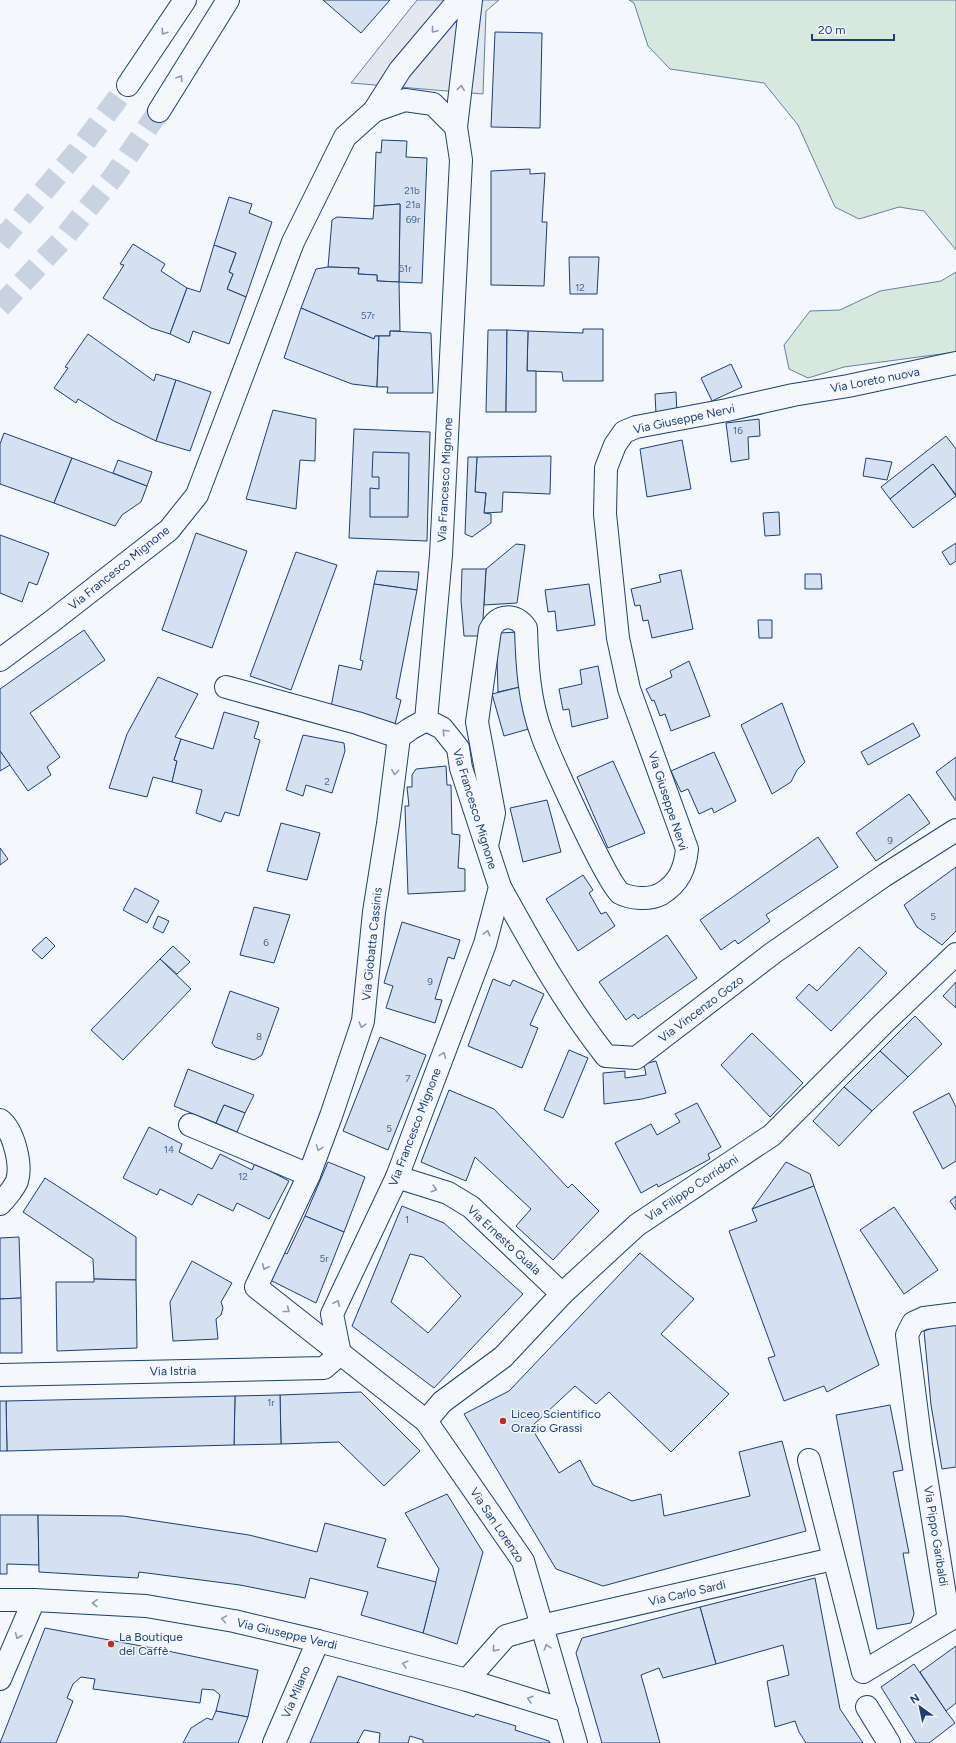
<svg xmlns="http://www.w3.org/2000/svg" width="956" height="1743" viewBox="0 0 956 1743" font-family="Figtree,sans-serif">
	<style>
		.green { fill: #d7e8df; stroke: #687fa3 }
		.parking { fill: #e3e8f0; stroke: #687fa3 }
		.building { fill: #d5e0f0; stroke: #1d3f73; fill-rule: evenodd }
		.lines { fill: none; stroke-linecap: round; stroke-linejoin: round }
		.highway-tunnel { stroke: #c9d2e0; stroke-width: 22; stroke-dasharray: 22 11; stroke-linecap: butt }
		.minor-casing { stroke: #1d3f73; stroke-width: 24 }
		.highway-casing { stroke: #1d3f73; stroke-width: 24 }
		.minor { stroke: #f4f7fb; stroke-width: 22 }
		.highway { stroke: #f4f7fb; stroke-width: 22 }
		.oneway { stroke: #889bb7 }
		.poi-dot { fill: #c62828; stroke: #f4f7fb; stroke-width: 1.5 }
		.labels { text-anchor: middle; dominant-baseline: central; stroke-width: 3; stroke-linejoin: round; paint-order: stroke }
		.number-label { font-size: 10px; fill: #4b6792 }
		.street-label { font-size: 12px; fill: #1d3f73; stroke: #f4f7fb }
		.poi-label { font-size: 12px; fill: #1d3f73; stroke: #f4f7fb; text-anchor: start }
	</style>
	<rect width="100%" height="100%" fill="#f4f7fb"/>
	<g class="green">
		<polygon points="629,0 956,0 956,250 924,211 899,207 859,219 835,207 798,125 764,83 670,69 648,46 634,3"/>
		<polygon points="956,272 956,352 844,367 808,378 789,369 784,345 810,311 840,310 880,291 941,281"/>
	</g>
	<polygon class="parking" points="417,0 499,0 486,11 483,94 351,83"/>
	<g class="building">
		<polygon points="323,0 390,0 361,33"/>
		<polygon points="495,32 542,33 540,128 491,127"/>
		<polygon points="382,140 407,141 406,157 427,158 422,283 399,282 400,204 374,206 376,152 381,153"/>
		<polygon points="530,169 530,174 545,173 542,222 547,222 544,286 491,285 491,171"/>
		<polygon points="229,197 252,204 249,213 272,222 246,297 227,289 233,274 229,272 236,253 214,245"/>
		<polygon points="400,204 399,282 377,281 377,275 358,274 359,268 328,267 332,220 337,217 373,219 374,206"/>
		<polygon points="133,244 165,264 161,271 187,288 170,334 151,328 103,298 124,265 120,264"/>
		<polygon points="214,245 236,253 229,272 233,274 227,289 246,297 229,344 193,331 189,343 170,334 187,288 200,292"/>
		<polygon points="569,257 599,257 597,294 570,294"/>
		<polygon points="328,267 359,268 358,274 377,275 377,281 399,282 400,331 390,331 390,336 375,336 374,339 301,308 316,269"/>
		<polygon points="301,308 374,339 375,336 379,336 377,387 352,384 284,358"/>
		<polygon points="583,329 603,329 603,381 563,381 562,372 527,371 528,331 583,333"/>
		<polygon points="488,330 507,330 506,412 486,412"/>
		<polygon points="507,330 528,331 527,371 536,371 536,412 506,412"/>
		<polygon points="390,331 431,333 433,393 387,393 388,387 377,387 379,336 390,336"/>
		<polygon points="88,334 154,381 156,374 176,380 156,441 114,421 78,399 76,403 54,388 68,368 65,367"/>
		<polygon points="731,364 742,387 712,401 701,378"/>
		<polygon points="176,380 211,392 190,451 156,441"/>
		<polygon points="676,392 677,413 656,414 655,394"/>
		<polygon points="273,410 316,419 315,461 300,460 296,509 246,499"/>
		<polygon points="759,419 760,436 748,437 749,459 731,462 726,423"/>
		<polygon points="354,429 430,432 427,541 349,538"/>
		<polygon points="4,433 72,458 54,503 0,484 0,444"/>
		<polygon points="946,436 956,449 956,495 933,464 890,499 881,487"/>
		<polygon points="682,440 691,489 647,497 640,449"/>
		<polygon points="373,452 409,453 408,517 370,517 370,488 379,489 379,477 372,477"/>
		<polygon points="551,456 550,494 503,492 502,512 484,513 486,493 475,492 477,457"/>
		<polygon points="468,457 477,457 475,492 486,493 484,513 491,514 491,523 472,537 465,534"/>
		<polygon points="72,458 147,486 141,502 122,515 115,526 54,503"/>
		<polygon points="866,458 892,462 887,480 863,476"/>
		<polygon points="118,460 152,472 147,486 113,473"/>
		<polygon points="933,464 956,496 913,528 890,499"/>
		<polygon points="779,512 780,535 765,536 763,513"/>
		<polygon points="196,533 247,551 212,648 162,630"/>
		<polygon points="0,535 49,553 37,585 29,582 22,602 0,593"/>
		<polygon points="956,543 956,561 950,565 942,552"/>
		<polygon points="516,544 525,545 517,603 484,605 486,569"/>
		<polygon points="296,552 337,565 291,690 250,676"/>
		<polygon points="462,569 486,569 482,636 464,636 461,600"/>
		<polygon points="681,570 693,629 652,638 648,620 643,621 640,605 635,606 631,589 661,582 659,575"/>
		<polygon points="377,571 419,572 417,590 374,584"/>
		<polygon points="805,574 821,574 822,589 805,589"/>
		<polygon points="374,584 417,590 396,698 401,700 395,724 331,707 339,665 361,670 363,661 360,660"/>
		<polygon points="589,584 595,625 557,631 555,611 548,612 545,590"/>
		<polygon points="758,620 772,620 772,638 759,638"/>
		<polygon points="84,630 105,660 30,713 60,757 47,767 51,775 28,791 0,751 0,689"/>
		<polygon points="518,632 520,687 498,692 497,659 500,633"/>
		<polygon points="689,661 710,716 671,731 665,714 660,716 654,700 652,701 646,689 672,677 670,671"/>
		<polygon points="598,666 608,718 572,727 569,709 563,710 559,689 582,684 580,670"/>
		<polygon points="158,677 198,694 175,737 181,739 174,760 177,761 172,782 153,777 147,797 109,788 127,734"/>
		<polygon points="520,687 532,728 504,736 492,694"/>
		<polygon points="782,703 801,753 805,762 797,770 791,782 772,794 741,725"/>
		<polygon points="224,712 259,722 254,738 260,740 239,816 225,812 221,822 196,813 202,790 172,782 177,761 174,760 181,739 213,749"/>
		<polygon points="913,723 920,736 868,765 861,752"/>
		<polygon points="303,735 344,743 345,751 332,793 306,785 303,796 286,790"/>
		<polygon points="0,751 10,765 0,771"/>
		<polygon points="714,752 736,801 714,813 712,808 699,814 688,789 681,792 671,771"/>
		<polygon points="956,757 956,801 936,772"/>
		<polygon points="613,761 645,833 608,848 577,777"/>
		<polygon points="446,766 447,785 451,785 452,834 460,835 458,868 465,869 465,891 408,894 405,806 409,806 407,787 412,787 412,775 416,769"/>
		<polygon points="909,794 930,823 876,861 856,833"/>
		<polygon points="547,800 561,852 523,862 510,808"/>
		<polygon points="281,823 320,833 307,880 267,871"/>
		<polygon points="818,837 838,867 766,915 770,921 738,944 735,940 721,950 700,920"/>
		<polygon points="0,848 8,859 0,865"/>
		<polygon points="956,867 956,931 942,945 917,927 904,905"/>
		<polygon points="583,875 593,890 589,893 601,914 606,912 615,926 578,951 546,899"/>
		<polygon points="135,888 159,901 147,923 123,910"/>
		<polygon points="254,907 290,915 274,963 240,955"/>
		<polygon points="158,916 169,921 163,933 153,928"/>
		<polygon points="402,922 460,940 454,959 448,957 435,999 442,1000 435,1023 386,1008 393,986 384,983"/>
		<polygon points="667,935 697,978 638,1019 634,1014 626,1020 599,982"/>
		<polygon points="46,937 55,946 42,959 32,950"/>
		<polygon points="173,946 190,962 177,974 160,959"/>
		<polygon points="859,947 887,973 831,1031 796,998 809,984 817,991"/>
		<polygon points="160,959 191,989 123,1060 91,1030"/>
		<polygon points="493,979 510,986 513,980 544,994 530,1025 538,1028 522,1068 468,1046"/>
		<polygon points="956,982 956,1008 943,996"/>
		<polygon points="230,991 279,1008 262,1055 254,1060 215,1047 212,1043"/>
		<polygon points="915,1016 942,1044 908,1077 880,1051"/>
		<polygon points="752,1033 803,1083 770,1117 721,1065"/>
		<polygon points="380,1037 426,1055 388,1150 343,1131"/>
		<polygon points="569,1050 588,1058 563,1118 544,1110"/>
		<polygon points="880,1051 908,1077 872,1111 844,1087"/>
		<polygon points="656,1061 666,1093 642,1099 604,1104 603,1073 625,1071 625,1078 646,1075 644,1064"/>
		<polygon points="188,1069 254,1095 245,1113 224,1105 216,1123 174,1106"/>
		<polygon points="844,1087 872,1111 839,1146 813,1121"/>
		<polygon points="449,1090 494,1109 568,1188 572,1184 599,1211 553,1260 516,1226 531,1209 475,1157 466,1181 421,1162"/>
		<polygon points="949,1093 956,1107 956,1161 943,1169 913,1112"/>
		<polygon points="697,1103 721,1147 708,1154 710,1159 658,1187 657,1184 641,1193 615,1143 651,1124 657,1135 680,1122 675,1114"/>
		<polygon points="224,1105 245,1113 237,1132 216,1123"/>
		<polygon points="149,1127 182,1144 179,1152 212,1169 220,1154 252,1170 255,1163 289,1181 269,1219 237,1203 233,1211 198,1194 192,1205 160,1189 157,1195 123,1178"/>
		<polygon points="328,1162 365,1177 344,1232 305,1216"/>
		<polygon points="786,1162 810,1174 814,1186 752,1209"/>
		<polygon points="45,1178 136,1237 136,1280 94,1279 93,1259 23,1212"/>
		<polygon points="814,1186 879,1365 827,1392 824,1386 784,1401 768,1358 775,1356 729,1231 757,1221 752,1209"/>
		<polygon points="956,1196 956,1210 950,1201"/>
		<path d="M 402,1206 L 444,1223 L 523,1294 L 434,1388 L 352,1326 ZM 410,1254 L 423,1257 L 461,1296 L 428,1333 L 391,1302 Z"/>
		<polygon points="894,1207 938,1270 904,1294 860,1230"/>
		<polygon points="305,1216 344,1232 316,1303 266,1278 278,1250 287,1254"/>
		<polygon points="19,1237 21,1298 0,1299 0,1238"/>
		<polygon points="640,1253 694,1299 661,1334 729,1394 671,1452 609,1392 596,1404 575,1386 531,1427 559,1473 580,1460 593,1485 632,1501 661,1494 664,1516 750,1496 739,1452 782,1441 806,1531 603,1586 556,1569 464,1414 509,1391"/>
		<polygon points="192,1261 232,1283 221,1302 223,1308 221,1315 216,1319 218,1339 173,1341 170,1302"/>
		<polygon points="94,1279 136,1280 137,1348 57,1351 56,1282 94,1282"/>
		<polygon points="21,1298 22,1353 0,1353 0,1299"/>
		<polygon points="956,1320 956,1467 942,1469 931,1405 924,1331"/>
		<polygon points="361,1392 420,1451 384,1486 339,1442 281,1444 280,1395"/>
		<polygon points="280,1395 281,1444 234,1445 235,1396"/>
		<polygon points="235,1396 234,1445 7,1451 6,1401"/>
		<polygon points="0,1401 6,1401 7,1451 0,1451"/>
		<polygon points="890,1405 903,1470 893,1472 909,1553 903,1553 914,1614 911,1623 877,1629 836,1415"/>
		<polygon points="447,1494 483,1552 457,1644 423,1633 439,1569 405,1513"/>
		<polygon points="0,1515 38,1515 39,1565 7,1564 7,1574 0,1574"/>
		<polygon points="38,1515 123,1516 249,1535 317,1552 325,1523 386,1539 377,1567 436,1582 423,1633 361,1615 368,1592 310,1578 305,1598 240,1585 139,1572 138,1578 39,1572"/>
		<polygon points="815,1578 840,1709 863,1743 806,1743 799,1732 795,1721 775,1727 767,1681 789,1675 783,1645 716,1664 700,1607"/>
		<polygon points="700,1607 716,1664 663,1678 659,1668 641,1675 660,1743 602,1743 576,1653 582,1638"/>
		<polygon points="45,1628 163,1650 258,1670 248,1717 216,1711 220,1695 214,1690 202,1689 200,1703 93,1689 95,1679 81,1677 73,1684 67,1698 73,1701 56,1743 0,1743"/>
		<polygon points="956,1646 956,1703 946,1711 920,1672"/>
		<polygon points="914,1664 946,1711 955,1723 929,1743 916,1743 881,1687"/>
		<polygon points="338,1676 474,1717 476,1714 516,1726 515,1730 549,1741 550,1743 423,1743 423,1740 410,1736 408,1743 379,1743 380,1733 364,1730 357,1743 360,1743 310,1743"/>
		<polygon points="216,1711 248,1717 238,1743 183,1743 191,1728 207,1718 212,1720"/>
	</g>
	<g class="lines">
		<g class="highway-tunnel">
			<polyline points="0,242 78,151 128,85"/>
			<polyline points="0,307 63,239 114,176 159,111"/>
		</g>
		<defs>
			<g id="minor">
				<polyline points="374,111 400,70 459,0"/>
				<polyline points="456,127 471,0"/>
				<polyline points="0,660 51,622 169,530 197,495 293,242 345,137 374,111 405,100 433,104 456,127 461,160 441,555 426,720 442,728 458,748 461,768 500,887 485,944 397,1177 332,1314 340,1354"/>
				<polyline points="226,687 357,723 399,737"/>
				<polyline points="426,720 410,729 399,737 388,824 374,912 363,1021 331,1116 309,1175 256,1287 426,1421 523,1561 576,1743"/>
				<path d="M 487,846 L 494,813 L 477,722 L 490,630 C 498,614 515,613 526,628 C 527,664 529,701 542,735 C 549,755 609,887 620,893 C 631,899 650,900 661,894 C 679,883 685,869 687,849 L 629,689 L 618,638 L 605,514 L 606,468 L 615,445 L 624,432 L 636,427 L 727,410 L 793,395 L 848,386 L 956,363"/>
				<path d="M 500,887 C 532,945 565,1004 606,1056 L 636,1058 L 773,953 L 885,875 L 956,830"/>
				<path d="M 0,1120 C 14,1131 22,1165 17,1181 C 14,1188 5,1199 0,1204"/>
				<polyline points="190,1125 309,1175"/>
				<polyline points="397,1177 448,1193 471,1207 562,1294"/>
				<polyline points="0,1375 324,1368 340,1354"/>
				<polyline points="426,1421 442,1402 503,1357 562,1294 637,1225 772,1135 885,1022 956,954"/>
				<polyline points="809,1460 863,1672 949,1620 921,1445 907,1335 913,1323 924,1318 956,1314"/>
				<polyline points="0,1600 34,1600 146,1606 234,1621 318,1641 467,1680 567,1711"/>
				<polyline points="0,1679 34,1600"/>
				<polyline points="467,1680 506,1636 541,1626 833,1559"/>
				<polyline points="867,1707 889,1743"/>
				<polyline points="274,1743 318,1641"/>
			</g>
			<g id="highway">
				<polyline points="128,85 185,0"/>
				<polyline points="159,111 228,0"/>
			</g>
		</defs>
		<use href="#minor" class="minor-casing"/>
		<use href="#highway" class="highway-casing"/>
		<use href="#minor" class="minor"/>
		<use href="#highway" class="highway"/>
	</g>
	<defs><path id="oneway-chevron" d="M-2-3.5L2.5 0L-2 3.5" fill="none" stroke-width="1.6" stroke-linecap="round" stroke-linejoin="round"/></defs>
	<g class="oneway">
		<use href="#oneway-chevron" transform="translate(434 30) rotate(130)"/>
		<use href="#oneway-chevron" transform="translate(164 32) rotate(124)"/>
		<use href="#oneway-chevron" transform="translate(180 78) rotate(-58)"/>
		<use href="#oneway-chevron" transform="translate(461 88) rotate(-83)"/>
		<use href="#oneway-chevron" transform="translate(445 732) rotate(-133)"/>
		<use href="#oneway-chevron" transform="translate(395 772) rotate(97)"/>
		<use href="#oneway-chevron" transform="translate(487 933) rotate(-75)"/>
		<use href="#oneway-chevron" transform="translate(362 1025) rotate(106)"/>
		<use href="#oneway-chevron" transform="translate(443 1055) rotate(-69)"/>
		<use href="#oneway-chevron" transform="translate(319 1148) rotate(111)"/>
		<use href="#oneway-chevron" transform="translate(434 1189) rotate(17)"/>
		<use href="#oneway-chevron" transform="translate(265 1267) rotate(115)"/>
		<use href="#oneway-chevron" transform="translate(337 1303) rotate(-65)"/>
		<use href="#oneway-chevron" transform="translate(287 1310) rotate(38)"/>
		<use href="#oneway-chevron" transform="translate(95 1603) rotate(-177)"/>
		<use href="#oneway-chevron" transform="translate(224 1619) rotate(-170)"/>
		<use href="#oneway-chevron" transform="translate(18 1636) rotate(113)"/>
		<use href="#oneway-chevron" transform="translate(547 1647) rotate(-107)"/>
		<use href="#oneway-chevron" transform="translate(495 1649) rotate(131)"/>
		<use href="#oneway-chevron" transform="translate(405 1664) rotate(-165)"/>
		<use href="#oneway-chevron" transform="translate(530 1699) rotate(-163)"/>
	</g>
	<g class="poi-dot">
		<circle cx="503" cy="1421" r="4"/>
		<circle cx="111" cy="1644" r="4"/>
	</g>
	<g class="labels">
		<g class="number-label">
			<text x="412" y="190">21b</text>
			<text x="413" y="204">21a</text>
			<text x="413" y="219">69r</text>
			<text x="405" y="268">61r</text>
			<text x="580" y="287">12</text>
			<text x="368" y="315">57r</text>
			<text x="738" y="430">16</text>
			<text x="327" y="781">2</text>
			<text x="890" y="840">9</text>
			<text x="933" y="916">5</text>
			<text x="266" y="942">6</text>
			<text x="430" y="981">9</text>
			<text x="259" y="1036">8</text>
			<text x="408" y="1078">7</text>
			<text x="389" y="1128">5</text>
			<text x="169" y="1149">14</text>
			<text x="243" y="1176">12</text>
			<text x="407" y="1219">1</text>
			<text x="324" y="1258">5r</text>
			<text x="271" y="1402">1r</text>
		</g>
		<g class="street-label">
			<text transform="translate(875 380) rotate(-11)">Via Loreto nuova</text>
			<text transform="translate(684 419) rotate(-12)">Via Giuseppe Nervi</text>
			<text transform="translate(445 480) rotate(-87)">Via Francesco Mignone</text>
			<text transform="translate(119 568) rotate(-39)">Via Francesco Mignone</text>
			<text transform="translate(668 801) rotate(72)">Via Giuseppe Nervi</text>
			<text transform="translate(475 809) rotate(73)">Via Francesco Mignone</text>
			<text transform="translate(372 944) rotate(-84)">Via Giobatta Cassinis</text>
			<text transform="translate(701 1009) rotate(-37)">Via Vincenzo Gozo</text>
			<text transform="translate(415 1127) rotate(-69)">Via Francesco Mignone</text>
			<text transform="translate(692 1188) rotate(-34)">Via Filippo Corridoni</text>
			<text transform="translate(504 1240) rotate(43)">Via Ernesto Guala</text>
			<text transform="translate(173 1371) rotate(-1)">Via Istria</text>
			<text transform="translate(497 1525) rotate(56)">Via San Lorenzo</text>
			<text transform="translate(936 1536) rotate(81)">Via Pippo Garibaldi</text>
			<text transform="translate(687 1593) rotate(-13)">Via Carlo Sardi</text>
			<text transform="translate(287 1634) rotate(13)">Via Giuseppe Verdi</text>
			<text transform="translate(296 1692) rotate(-67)">Via Milano</text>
		</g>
		<g class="poi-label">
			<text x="511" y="1414">Liceo Scientifico<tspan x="511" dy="14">Orazio Grassi</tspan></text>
			<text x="119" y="1637">La Boutique<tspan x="119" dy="14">del Caffè</tspan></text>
		</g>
	</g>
	<g transform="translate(920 1707) rotate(327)" stroke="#f4f7fb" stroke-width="3" paint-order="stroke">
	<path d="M0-3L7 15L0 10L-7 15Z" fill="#1d3f73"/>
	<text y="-6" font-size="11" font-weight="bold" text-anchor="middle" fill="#1d3f73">N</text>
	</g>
	<path d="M812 34v6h82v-6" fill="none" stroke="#1d3f73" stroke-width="2"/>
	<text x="818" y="34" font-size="12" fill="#1d3f73" stroke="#f4f7fb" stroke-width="3" paint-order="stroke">20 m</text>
</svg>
